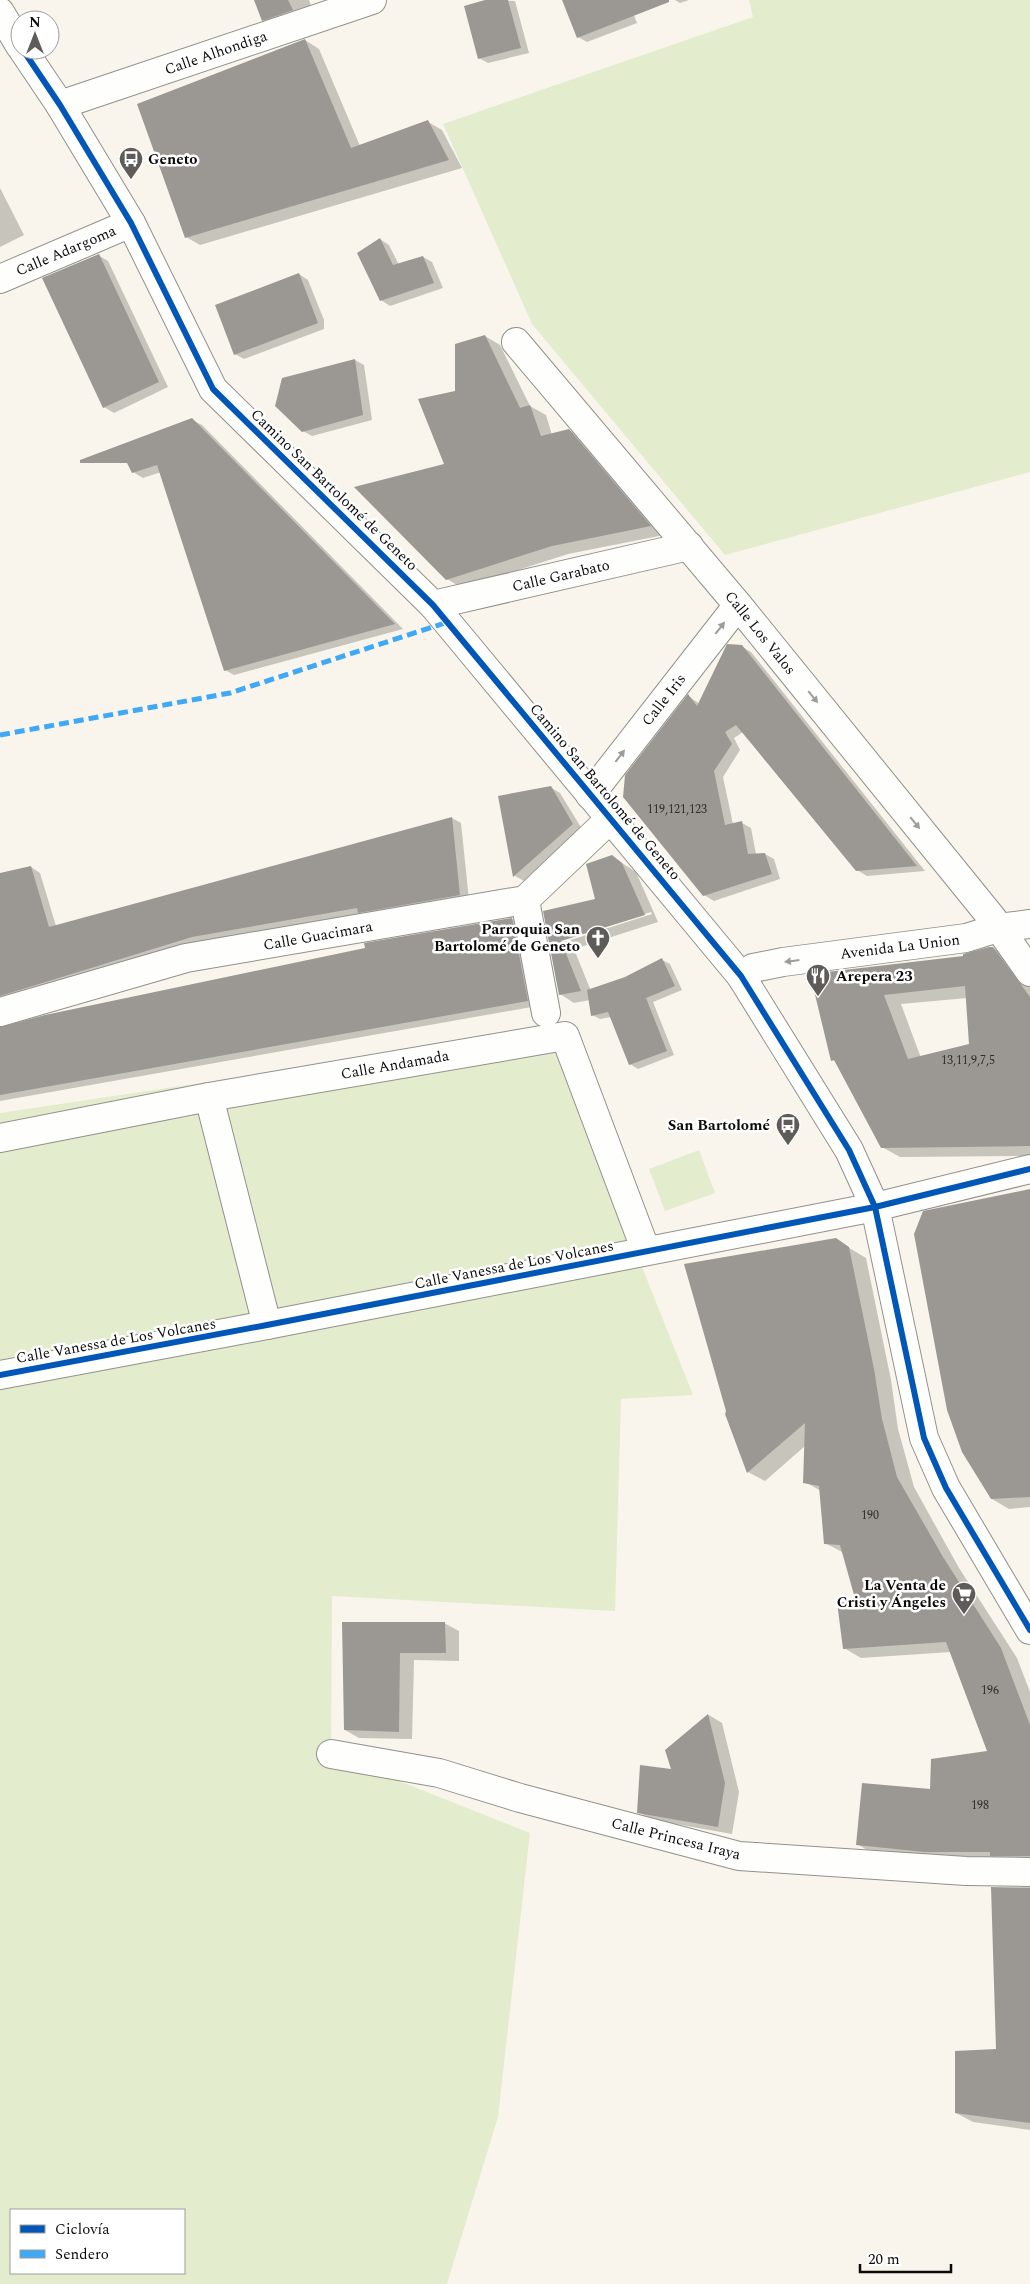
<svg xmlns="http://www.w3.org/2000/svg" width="1030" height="2284" viewBox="0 0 1030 2284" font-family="Spectral,serif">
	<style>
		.green { fill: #e3edcd; fill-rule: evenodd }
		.shadow { fill: #0003; fill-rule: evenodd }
		.building { fill: #9b9893; fill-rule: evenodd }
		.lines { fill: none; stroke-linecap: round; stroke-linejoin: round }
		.minor-casing { stroke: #92908c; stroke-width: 30 }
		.minor { stroke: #fefefc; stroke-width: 28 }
		.quiet { stroke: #3fa9f5; stroke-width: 5; stroke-dasharray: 10 5; stroke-linecap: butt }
		.cycleway-casing { stroke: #fff; stroke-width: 9 }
		.cycleway { stroke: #0057b8; stroke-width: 6 }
		.oneway { fill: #9c9c9b }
		.labels { text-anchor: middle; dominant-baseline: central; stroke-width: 5; stroke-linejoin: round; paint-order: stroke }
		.number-label { font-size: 12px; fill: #2e2e2c }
		.street-label { font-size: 15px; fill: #0a0a0a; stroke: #fff }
		.poi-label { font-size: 15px; font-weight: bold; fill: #0a0a0a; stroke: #fff; text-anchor: end }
	</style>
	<rect width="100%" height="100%" fill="#f9f5ec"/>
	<g class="green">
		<polygon points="749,0 1030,0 1030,472 725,555 532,324 443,124 753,17"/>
		<path d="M 548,1031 L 693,1395 L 621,1399 L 615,1611 L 332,1596 L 331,1754 L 530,1833 L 498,2117 L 447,2284 L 0,2284 L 0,1113 ZM 11,2210 L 184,2210 L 184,2273 L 11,2273 Z"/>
		<polygon points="699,1150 715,1193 665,1211 649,1169"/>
	</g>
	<g class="shadow">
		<polygon points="255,0 309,0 313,11 272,25 263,20"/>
		<polygon points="490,0 515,1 529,53 488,63 479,58"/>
		<polygon points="564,0 628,0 637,23 587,42 578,37"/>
		<polygon points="675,0 689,0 680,3"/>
		<polygon points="305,40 319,49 360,146 428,122 442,130 462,168 200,245 186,237 275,51"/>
		<polygon points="0,188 24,235 0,247"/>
		<polygon points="380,239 389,245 399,265 423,257 432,262 443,288 390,306 381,300"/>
		<polygon points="98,255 108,261 168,387 114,413 104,407 44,279"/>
		<polygon points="299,274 308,280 324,320 324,329 244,359 235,354"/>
		<polygon points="485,336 500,345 530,406 546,415 552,435 569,430 584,439 664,535 568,554 462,588 447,579 445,465 456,392"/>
		<polygon points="355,360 364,365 372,420 312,436 303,431"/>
		<polygon points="192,420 202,425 403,629 234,675 225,670 161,472 143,478 133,472"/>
		<polygon points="741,646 751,652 925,871 867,876 857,870 743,732 734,738 740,750 723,777 733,824 742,823 751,828 756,854 765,854 774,859 780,879 714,901 704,895 688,696 700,704"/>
		<polygon points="550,787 560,793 582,829 524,881 515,876 499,797"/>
		<polygon points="452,818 461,823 469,900 369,917 362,914 202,942 0,1005 0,875 31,867 40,873 56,926"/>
		<path d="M 611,856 L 636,872 L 658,922 L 574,949 L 591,991 L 625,978 L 662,960 L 670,964 L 682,990 L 653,1002 L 674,1055 L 638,1069 L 630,1064 L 611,1017 L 600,1019 L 592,1015 L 590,1000 L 574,1003 L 560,994 L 544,912 L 597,900 ZM 651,912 L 652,914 L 561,943 L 561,940 Z"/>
		<polygon points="512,919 522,925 537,1006 0,1101 0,1028"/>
		<path d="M 993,948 L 1011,958 L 1030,985 L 1030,1156 L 900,1157 L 882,1147 L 837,1062 L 832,1060 L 811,975 L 965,957 ZM 967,998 L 971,1045 L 921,1058 L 901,1004 Z"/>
		<polygon points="1030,1191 1030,1507 1009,1509 992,1499"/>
		<polygon points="836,1240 866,1258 891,1380 898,1429 914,1487 959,1568 1017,1658 1030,1692 1030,1865 874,1854 857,1844 931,1791 989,1752 951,1652 861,1658 844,1648 858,1603 844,1553 825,1543 821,1491 805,1482 805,1446 765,1481 748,1472"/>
		<polygon points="343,1623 444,1623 459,1631 459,1661 414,1660 412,1739 359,1738 345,1730"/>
		<polygon points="709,1715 722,1723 739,1792 732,1834 653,1820 638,1812 673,1770 666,1750"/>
		<polygon points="1030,1887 1030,2130 973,2122 956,2113 997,2050 992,1888"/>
	</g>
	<g class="building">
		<polygon points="254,0 288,0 293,10 262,21"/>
		<polygon points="485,0 508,0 521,48 478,59 464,6"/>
		<polygon points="562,0 669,0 669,2 577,38"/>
		<polygon points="305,39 351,148 428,120 449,160 185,238 137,104"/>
		<polygon points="380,238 393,265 423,256 434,283 380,301 357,253"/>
		<polygon points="99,254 159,382 103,408 42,278"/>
		<polygon points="299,273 318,323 234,355 215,305"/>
		<polygon points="485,335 520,408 530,405 541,436 569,429 651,526 552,546 446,580 354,487 444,464 418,399 455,391 455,344"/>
		<polygon points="355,359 363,415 302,432 275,406 282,378"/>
		<polygon points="192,418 395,624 224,671 157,465 132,473 127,463 80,463 80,460"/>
		<polygon points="727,644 742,645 917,866 856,871 736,725 725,732 732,744 714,771 725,825 742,821 748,854 765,853 772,874 703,896 623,797 625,775 688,694 697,706"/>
		<polygon points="551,786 573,824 513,877 498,796"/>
		<polygon points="452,817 460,895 358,913 357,908 192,937 0,996 0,873 31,866 49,927"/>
		<polygon points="612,855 622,863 645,915 561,941 581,991 559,995 543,911 595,899 586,864"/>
		<polygon points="512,918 528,1001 0,1095 0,1027 45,1015 365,948 364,943"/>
		<path d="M 989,947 L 993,947 L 1030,997 L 1030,1146 L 881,1148 L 834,1060 L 831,1061 L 810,974 L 963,956 L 963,954 ZM 965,986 L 969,1044 L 908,1059 L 884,995 Z"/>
		<polygon points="662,958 675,986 646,998 667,1051 629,1065 608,1012 591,1016 587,990 625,977"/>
		<polygon points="1030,1189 1030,1497 991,1499 962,1452 947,1410 914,1234 923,1211"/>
		<polygon points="836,1238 849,1247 874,1369 882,1419 897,1477 943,1557 1001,1648 1030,1725 1030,1856 990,1856 990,1852 925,1852 856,1845 862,1783 930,1789 931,1759 987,1751 946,1642 843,1649 837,1602 856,1602 840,1545 824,1544 819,1486 803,1483 805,1423 747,1473 725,1414 726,1411 684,1264"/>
		<polygon points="342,1622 445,1622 446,1653 400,1653 399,1732 344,1730"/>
		<polygon points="708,1714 725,1783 718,1827 637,1813 640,1765 671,1769 665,1750"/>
		<polygon points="991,1887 1030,1888 1030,2123 955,2113 955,2051 996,2049"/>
	</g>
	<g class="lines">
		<defs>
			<g id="minor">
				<polyline points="0,12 20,46"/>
				<polyline points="23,50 60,105 131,223 213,389 433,605 741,976 849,1150 875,1207 924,1438 946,1488 1030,1630"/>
				<polyline points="60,105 372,0"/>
				<polyline points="0,279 131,223"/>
				<polyline points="516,342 738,605 992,918 1030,972"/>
				<polyline points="433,605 689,546"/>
				<polyline points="590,795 738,605"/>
				<polyline points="525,900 546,1013"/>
				<polyline points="741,976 753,968 783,962 966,938 998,928 1030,924"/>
				<polyline points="0,1012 186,958 525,900 610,819"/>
				<polyline points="209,1097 267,1325"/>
				<polyline points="0,1138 209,1097 565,1036 646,1251"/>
				<polyline points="0,1375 267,1325 875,1207 1030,1169"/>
				<polyline points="331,1754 439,1773 520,1798 739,1856 966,1871 1030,1872"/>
			</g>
		</defs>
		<use href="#minor" class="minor-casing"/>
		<use href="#minor" class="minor"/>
		<polyline class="quiet" points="0,735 230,693 448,622"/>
		<defs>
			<g id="cycleway">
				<polyline points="23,50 60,105 131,223 213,389 433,605 741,976 849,1150 875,1207 924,1438 946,1488 1030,1630"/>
				<polyline points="0,1375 267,1325 875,1207 1030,1169"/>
			</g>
		</defs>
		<use href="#cycleway" class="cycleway-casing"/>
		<use href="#cycleway" class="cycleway"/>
	</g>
	<defs><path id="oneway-solid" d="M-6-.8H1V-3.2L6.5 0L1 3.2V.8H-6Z" transform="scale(1.25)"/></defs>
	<g class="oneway">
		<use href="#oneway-solid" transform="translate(720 628) rotate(-52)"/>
		<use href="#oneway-solid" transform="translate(813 697) rotate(51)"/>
		<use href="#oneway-solid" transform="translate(620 756) rotate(-52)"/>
		<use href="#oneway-solid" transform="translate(915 823) rotate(51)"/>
		<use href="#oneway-solid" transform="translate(792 961) rotate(173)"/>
	</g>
	<defs>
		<symbol id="bus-pin" viewBox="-11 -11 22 30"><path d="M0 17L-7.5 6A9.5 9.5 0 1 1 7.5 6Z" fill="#5e5c59" stroke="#fff"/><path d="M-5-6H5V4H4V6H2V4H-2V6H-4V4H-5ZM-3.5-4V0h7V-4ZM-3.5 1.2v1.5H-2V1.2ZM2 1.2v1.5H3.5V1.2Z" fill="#fff"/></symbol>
		<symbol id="church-pin" viewBox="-11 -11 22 30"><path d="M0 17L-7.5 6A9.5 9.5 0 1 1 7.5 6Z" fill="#5e5c59" stroke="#fff"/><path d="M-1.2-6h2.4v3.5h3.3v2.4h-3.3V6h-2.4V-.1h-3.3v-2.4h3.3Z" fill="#fff"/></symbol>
		<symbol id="restaurant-pin" viewBox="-11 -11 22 30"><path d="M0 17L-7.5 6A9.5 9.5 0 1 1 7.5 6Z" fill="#5e5c59" stroke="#fff"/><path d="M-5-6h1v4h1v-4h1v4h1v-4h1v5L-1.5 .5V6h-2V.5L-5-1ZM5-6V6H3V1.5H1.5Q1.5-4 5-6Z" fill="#fff"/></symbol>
		<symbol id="supermarket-pin" viewBox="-11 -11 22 30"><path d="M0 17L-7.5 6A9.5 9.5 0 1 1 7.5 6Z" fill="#5e5c59" stroke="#fff"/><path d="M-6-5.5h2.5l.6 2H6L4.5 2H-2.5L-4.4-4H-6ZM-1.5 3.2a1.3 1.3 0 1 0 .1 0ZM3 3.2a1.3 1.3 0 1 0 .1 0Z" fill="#fff"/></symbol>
	</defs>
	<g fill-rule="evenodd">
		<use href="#bus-pin" x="117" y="145" width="28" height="38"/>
		<use href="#church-pin" x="584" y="924" width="28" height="38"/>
		<use href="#restaurant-pin" x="804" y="962" width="28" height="38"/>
		<use href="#bus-pin" x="774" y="1111" width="28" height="38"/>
		<use href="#supermarket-pin" x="950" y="1580" width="28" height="38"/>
	</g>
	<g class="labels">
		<g class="number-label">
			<text x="677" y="809">119,121,123</text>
			<text x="968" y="1060">13,11,9,7,5</text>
			<text x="870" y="1515">190</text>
			<text x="990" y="1690">196</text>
			<text x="980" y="1805">198</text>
		</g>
		<g class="street-label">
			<text transform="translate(216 53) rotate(-19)">Calle Alhondiga</text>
			<text transform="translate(66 251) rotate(-23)">Calle Adargoma</text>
			<text transform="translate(334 490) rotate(44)">Camino San Bartolomé de Geneto</text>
			<text transform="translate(561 576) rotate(-13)">Calle Garabato</text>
			<text transform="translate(760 633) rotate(51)">Calle Los Valos</text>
			<text transform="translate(664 700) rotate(-52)">Calle Iris</text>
			<text transform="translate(605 792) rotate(50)">Camino San Bartolomé de Geneto</text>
			<text transform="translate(318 936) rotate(-10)">Calle Guacimara</text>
			<text transform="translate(900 947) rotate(-7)">Avenida La Union</text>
			<text transform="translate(395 1065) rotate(-10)">Calle Andamada</text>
			<text transform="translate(514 1265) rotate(-11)">Calle Vanessa de Los Volcanes</text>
			<text transform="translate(116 1341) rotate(-10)">Calle Vanessa de Los Volcanes</text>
			<text transform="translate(676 1839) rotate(14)">Calle Princesa Iraya</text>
		</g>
		<g class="poi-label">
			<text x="148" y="159" text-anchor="start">Geneto</text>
			<text x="580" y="929">Parroquia San<tspan x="580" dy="17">Bartolomé de Geneto</tspan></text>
			<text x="836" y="976" text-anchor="start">Arepera 23</text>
			<text x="770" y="1125">San Bartolomé</text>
			<text x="946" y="1585">La Venta de<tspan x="946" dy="17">Cristi y Ángeles</tspan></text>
		</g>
	</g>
	<rect x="10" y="2209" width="175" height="65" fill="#ffffff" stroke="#9d9d9d"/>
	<rect x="20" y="2225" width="25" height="8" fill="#0057b8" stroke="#9d9d9d"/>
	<text x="55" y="2234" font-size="15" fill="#0a0a0a">Ciclovía</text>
	<rect x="20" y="2250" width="25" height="8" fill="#3fa9f5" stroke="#9d9d9d"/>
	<text x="55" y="2259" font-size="15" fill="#0a0a0a">Sendero</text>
	<g transform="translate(35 35)"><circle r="24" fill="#ffffff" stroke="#9d9d9d"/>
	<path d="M0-4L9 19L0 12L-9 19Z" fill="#5e5c59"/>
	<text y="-8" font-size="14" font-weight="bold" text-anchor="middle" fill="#0a0a0a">N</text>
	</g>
	<path d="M860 2264v8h91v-8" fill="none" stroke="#0a0a0a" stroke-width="2.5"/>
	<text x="868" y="2264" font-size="15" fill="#0a0a0a" stroke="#ffffff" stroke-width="4" paint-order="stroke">20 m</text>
</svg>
